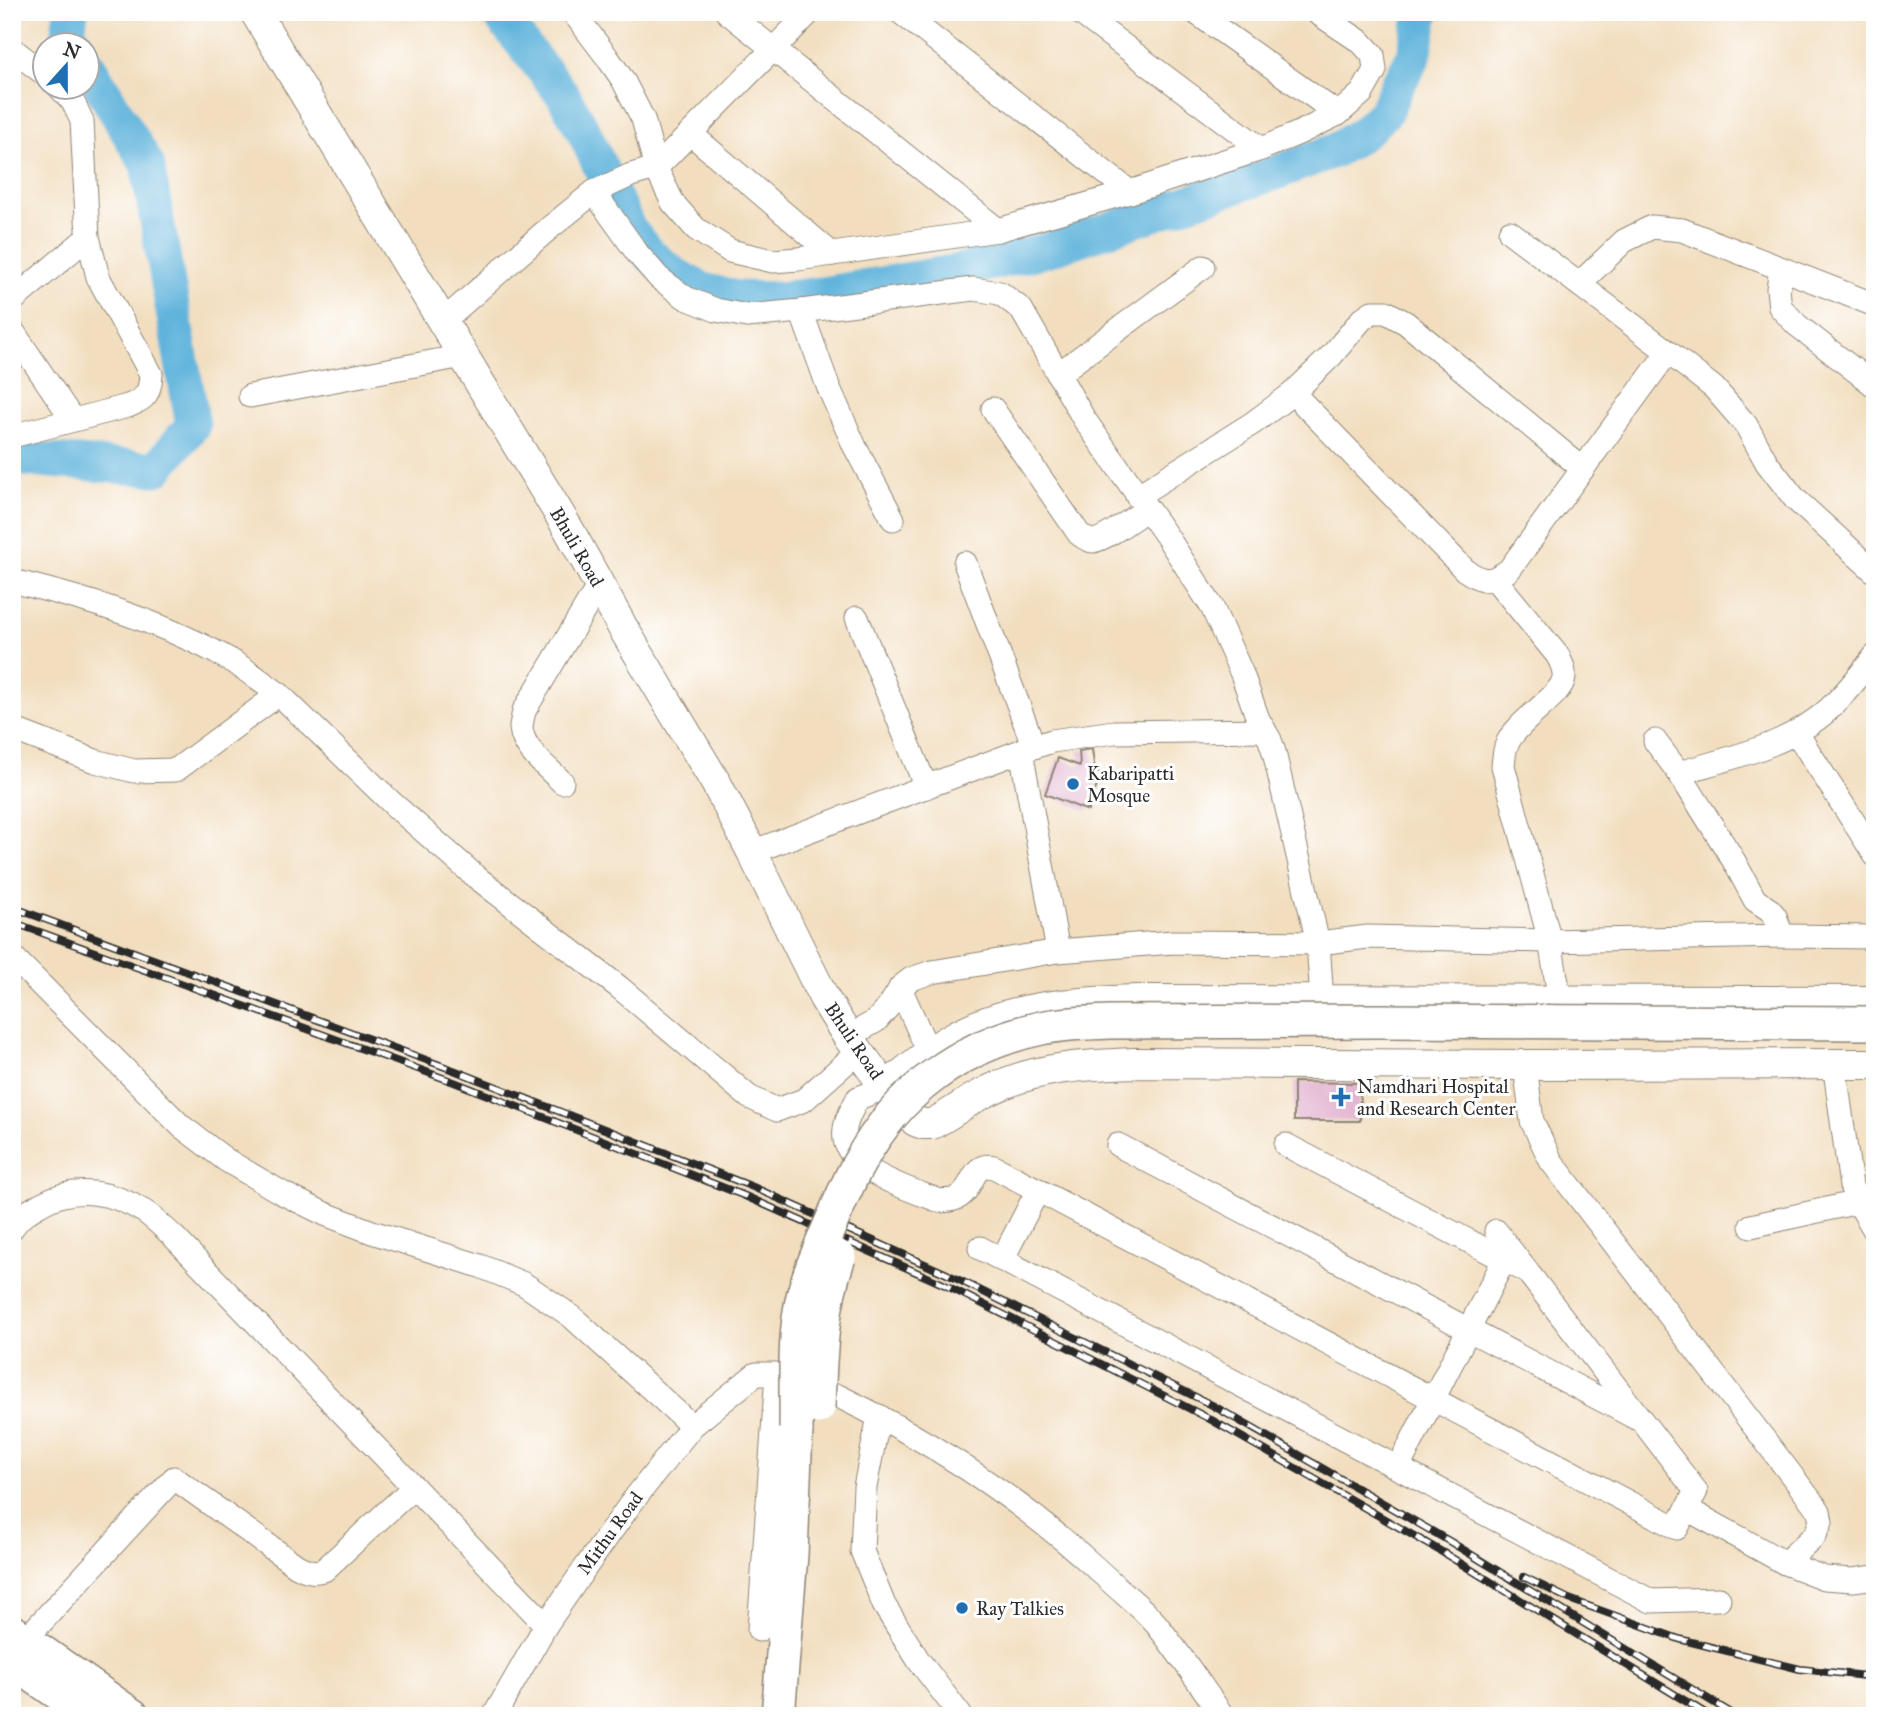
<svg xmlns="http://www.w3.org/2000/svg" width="1887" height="1728" viewBox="0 0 1887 1728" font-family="'IM FELL Great Primer',serif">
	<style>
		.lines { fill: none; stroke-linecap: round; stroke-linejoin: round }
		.river { stroke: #60b4dc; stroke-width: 35 }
		.building { fill: #e0adcc }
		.minor-casing { stroke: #8e8475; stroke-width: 25 }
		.major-casing { stroke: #8e8475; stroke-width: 32 }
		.highway-casing { stroke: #8e8475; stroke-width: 36 }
		.minor { stroke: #fff; stroke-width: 23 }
		.major { stroke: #fff; stroke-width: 30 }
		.highway { stroke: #fff; stroke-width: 33 }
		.rail-casing { stroke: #2b2b2b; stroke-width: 8 }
		.rail { stroke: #fff; stroke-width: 5; stroke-dasharray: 16; stroke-linecap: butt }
		.highway-bridge-casing { stroke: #8e8475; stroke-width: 36; stroke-linecap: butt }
		.highway-bridge { stroke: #fff; stroke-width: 33 }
		.poi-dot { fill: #1f6fb2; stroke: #fff; stroke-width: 2.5 }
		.labels { text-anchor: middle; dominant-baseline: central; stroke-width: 6; stroke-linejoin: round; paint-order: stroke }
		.street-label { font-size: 19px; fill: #2b2b2b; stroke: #fff }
		.poi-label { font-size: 19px; fill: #2b2b2b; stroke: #fff; text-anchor: start }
	</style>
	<rect width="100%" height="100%" fill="#fff"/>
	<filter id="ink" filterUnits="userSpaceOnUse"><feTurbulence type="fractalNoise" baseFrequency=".0143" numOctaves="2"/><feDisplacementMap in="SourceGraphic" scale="14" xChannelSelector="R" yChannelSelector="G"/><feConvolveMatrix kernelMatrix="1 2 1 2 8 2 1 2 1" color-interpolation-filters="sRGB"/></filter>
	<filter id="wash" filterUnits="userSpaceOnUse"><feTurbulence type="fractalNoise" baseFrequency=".00686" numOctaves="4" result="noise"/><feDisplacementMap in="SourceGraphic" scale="28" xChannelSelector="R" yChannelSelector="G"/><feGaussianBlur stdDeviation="1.57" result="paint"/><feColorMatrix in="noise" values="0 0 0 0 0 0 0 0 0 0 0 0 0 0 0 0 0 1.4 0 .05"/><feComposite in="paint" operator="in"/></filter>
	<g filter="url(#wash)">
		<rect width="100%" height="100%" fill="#f2debf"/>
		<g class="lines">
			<g class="river">
				<polyline points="71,12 68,32 76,46"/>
				<polyline points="497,12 563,95 584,132 629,229 649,254 674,274 703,290 737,298 779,299 828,293 958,271 1047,250 1278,172 1336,150 1363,133 1385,112 1397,86 1414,56 1422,12"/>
				<polyline points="12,458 156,469 193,425 147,164 88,65"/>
			</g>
		</g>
		<g id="blocks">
			<g class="building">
				<polygon points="1092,749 1095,771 1101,774 1088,811 1045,794 1058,758 1080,766 1079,751"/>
				<polygon points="1294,1082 1360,1083 1360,1121 1294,1121"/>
			</g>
		</g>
	</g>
	<g filter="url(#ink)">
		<use href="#blocks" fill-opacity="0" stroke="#8e8475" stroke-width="2"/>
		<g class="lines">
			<defs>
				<g id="minor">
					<polyline points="573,12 607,57 623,80 643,119 656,168 673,203 696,229 730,251 773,261 798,259 998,230 1130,192 1261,149 1299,133 1338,114 1362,93 1375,70 1373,55 1361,42 1316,12"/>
					<polyline points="727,12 998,230"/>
					<polyline points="900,12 1130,192"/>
					<polyline points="1079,12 1261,149"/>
					<polyline points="1195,12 1338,114"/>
					<polyline points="12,49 46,75"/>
					<polyline points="691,134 832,254"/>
					<polyline points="594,192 638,254 659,278 686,298 716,310 747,316 801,311 973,289 1000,293 1021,309 1084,419 1168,538 1212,607 1242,674 1258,719 1270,740 1274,752 1318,943 1322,1000"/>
					<polyline points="1510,232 1668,352 1714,388 1746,425 1767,463 1795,499 1875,572"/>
					<polyline points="1781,269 1778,289 1780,307 1797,325 1875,386"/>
					<polyline points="1579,284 1624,241 1652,227 1682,230 1875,305"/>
					<polyline points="12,301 88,237"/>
					<polyline points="801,311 828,386 855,447 893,519"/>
					<polyline points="442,322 547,230 594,192 631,175 656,168 810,12"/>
					<polyline points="12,330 73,420"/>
					<polyline points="1058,374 1203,267"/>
					<path d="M 1293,393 L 1465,570 C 1484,583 1490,583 1509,570 L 1668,352"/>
					<polyline points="250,396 463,356"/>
					<path d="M 993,409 L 1079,534 C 1083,537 1088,541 1093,541 C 1105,540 1136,516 1147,509"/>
					<path d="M 12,436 L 128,406 C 146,399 150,393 151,374 L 98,277 L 88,237 L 82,121 L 73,102 L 60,88"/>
					<polyline points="1137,496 1253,423 1293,393 1332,355 1362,319 1372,312 1386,312 1406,323 1583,469"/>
					<polyline points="965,563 1034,747"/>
					<path d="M 1495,579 L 1558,656 C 1561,663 1565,669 1564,677 C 1563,696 1516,721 1507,744 C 1504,750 1504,759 1503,766 L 1550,941 L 1560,1001"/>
					<path d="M 12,581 C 87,599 163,622 230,660 C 247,670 263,683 279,694"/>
					<polyline points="857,618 926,787"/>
					<polyline points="12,729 95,761 134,771 176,770 279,694 393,804 476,877 620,988 749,1097 777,1110 804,1100 859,1051"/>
					<polyline points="1796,732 1875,855"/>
					<polyline points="1021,751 1058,951"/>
					<path d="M 1679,773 C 1729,758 1789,746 1829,709 C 1845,694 1861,674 1875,656"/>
					<path d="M 562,782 C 547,767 523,750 521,728 C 521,723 523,717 524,711 L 599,585"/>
					<polyline points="752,852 1021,751 1052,741 1114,732 1264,730"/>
					<polyline points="1782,936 1875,937"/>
					<polyline points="12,956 181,1126 226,1160 282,1193 325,1214 372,1232 480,1266 524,1284 571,1316 692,1426"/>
					<polyline points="900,988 929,1053"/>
					<polyline points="848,1037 876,1021 890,1005 902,986 911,979 932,972 1058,951 1173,942 1318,943 1368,937 1550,941 1782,936 1775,916 1770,910 1755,900 1734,861 1679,773 1655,741"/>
					<polyline points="1834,1063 1851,1186 1858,1202 1875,1231"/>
					<polyline points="1525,1065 1532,1121 1551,1161 1819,1511 1821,1522 1815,1535 1785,1563"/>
					<path d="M 885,1088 L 858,1098 C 853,1108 846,1118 845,1129 C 838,1169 912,1190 940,1201 C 946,1200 952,1201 957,1198 C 974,1190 971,1161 994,1167 L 1677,1528 L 1696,1491 L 1496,1231"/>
					<polyline points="1118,1145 1636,1418"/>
					<polyline points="1286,1145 1522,1269"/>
					<polyline points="1751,1226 1858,1202"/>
					<path d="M 12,1228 C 20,1216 29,1211 41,1204 C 75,1184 113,1192 145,1212 C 155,1219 165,1229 174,1237 L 546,1625"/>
					<polyline points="980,1248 1651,1601 1719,1599"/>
					<polyline points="1002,1260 1038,1190"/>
					<path d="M 838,1396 C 938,1444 1030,1506 1110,1581 C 1126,1596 1144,1609 1157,1625 C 1180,1654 1201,1686 1223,1716"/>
					<polyline points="879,1416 865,1487 862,1551 884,1605 919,1661 961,1716"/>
					<polyline points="1398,1468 1504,1260"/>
					<polyline points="1687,1509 1785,1563 1824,1578 1853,1580 1875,1577"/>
					<path d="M 25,1640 L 174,1478 L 297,1566 C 307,1571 313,1573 324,1570 L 414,1487"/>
					<polyline points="494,1716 546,1625 585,1568 632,1502 692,1426 756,1374 777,1374 759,1630"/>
				</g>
				<g id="major">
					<path d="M 255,12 L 569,530 L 623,628 L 716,783 L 752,852 L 824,998 L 848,1037 L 894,1099 L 915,1121 L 923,1124 L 932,1124 C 952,1114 968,1100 988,1091 C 1034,1067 1084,1065 1135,1063 L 1525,1065 L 1875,1064"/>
					<path d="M 885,1088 C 906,1071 926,1053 950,1039 C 1006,1006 1073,1002 1137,1000 L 1875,1001"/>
				</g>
				<g id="highway">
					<polyline points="12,1631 133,1716"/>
					<polyline points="12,1661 91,1716"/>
					<polyline points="778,1716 791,1555 796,1429"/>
				</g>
			</defs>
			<use href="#minor" class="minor-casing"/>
			<use href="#major" class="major-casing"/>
			<use href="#highway" class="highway-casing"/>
			<use href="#minor" class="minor"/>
			<use href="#major" class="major"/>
			<use href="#highway" class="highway"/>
			<defs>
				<g id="rail">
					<polyline points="12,907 456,1071 753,1187 947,1274 1212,1405 1449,1541 1736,1716"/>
					<polyline points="12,922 454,1082 745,1196 943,1284 1208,1418 1442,1552 1710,1716"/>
					<polyline points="1524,1577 1569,1599 1679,1639 1800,1669 1875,1677"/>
				</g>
			</defs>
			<use href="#rail" class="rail-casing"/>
			<use href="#rail" class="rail"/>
			<defs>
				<g id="highway-bridge">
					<path d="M 818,1407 C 820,1355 821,1307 839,1257"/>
					<path d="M 796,1429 C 797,1387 793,1342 802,1301 C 809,1270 824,1240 836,1211 C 843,1195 850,1178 859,1163 C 898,1091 961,1045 1041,1028 C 1063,1023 1087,1023 1110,1022 L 1377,1021 L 1875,1023"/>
				</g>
			</defs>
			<use href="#highway-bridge" class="highway-bridge-casing"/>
			<use href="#highway-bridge" class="highway-bridge"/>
		</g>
	</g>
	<g class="poi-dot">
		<circle cx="1073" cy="784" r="7"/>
		<path d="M1337.5 1086.5h7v7h7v7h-7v7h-7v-7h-7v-7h7z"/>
		<circle cx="962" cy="1608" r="7"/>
	</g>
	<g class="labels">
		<g class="street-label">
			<text transform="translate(577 547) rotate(60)">Bhuli Road</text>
			<text transform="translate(854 1041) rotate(56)">Bhuli Road</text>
			<text transform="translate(610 1533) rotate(-54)">Mithu Road</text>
		</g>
		<g class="poi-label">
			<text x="1087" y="773">Kabaripatti<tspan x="1087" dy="22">Mosque</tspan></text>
			<text x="1357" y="1086">Namdhari Hospital<tspan x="1357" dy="22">and Research Center</tspan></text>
			<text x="976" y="1608">Ray Talkies</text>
		</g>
	</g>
	<rect width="1887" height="1728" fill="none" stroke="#fff" stroke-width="42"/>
	<g transform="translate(66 66) rotate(21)"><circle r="33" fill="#ffffff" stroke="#aaaaaa" stroke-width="2"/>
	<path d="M0-5L12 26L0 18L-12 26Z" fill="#1f6fb2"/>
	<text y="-10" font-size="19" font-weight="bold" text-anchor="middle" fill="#2b2b2b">N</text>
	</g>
</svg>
